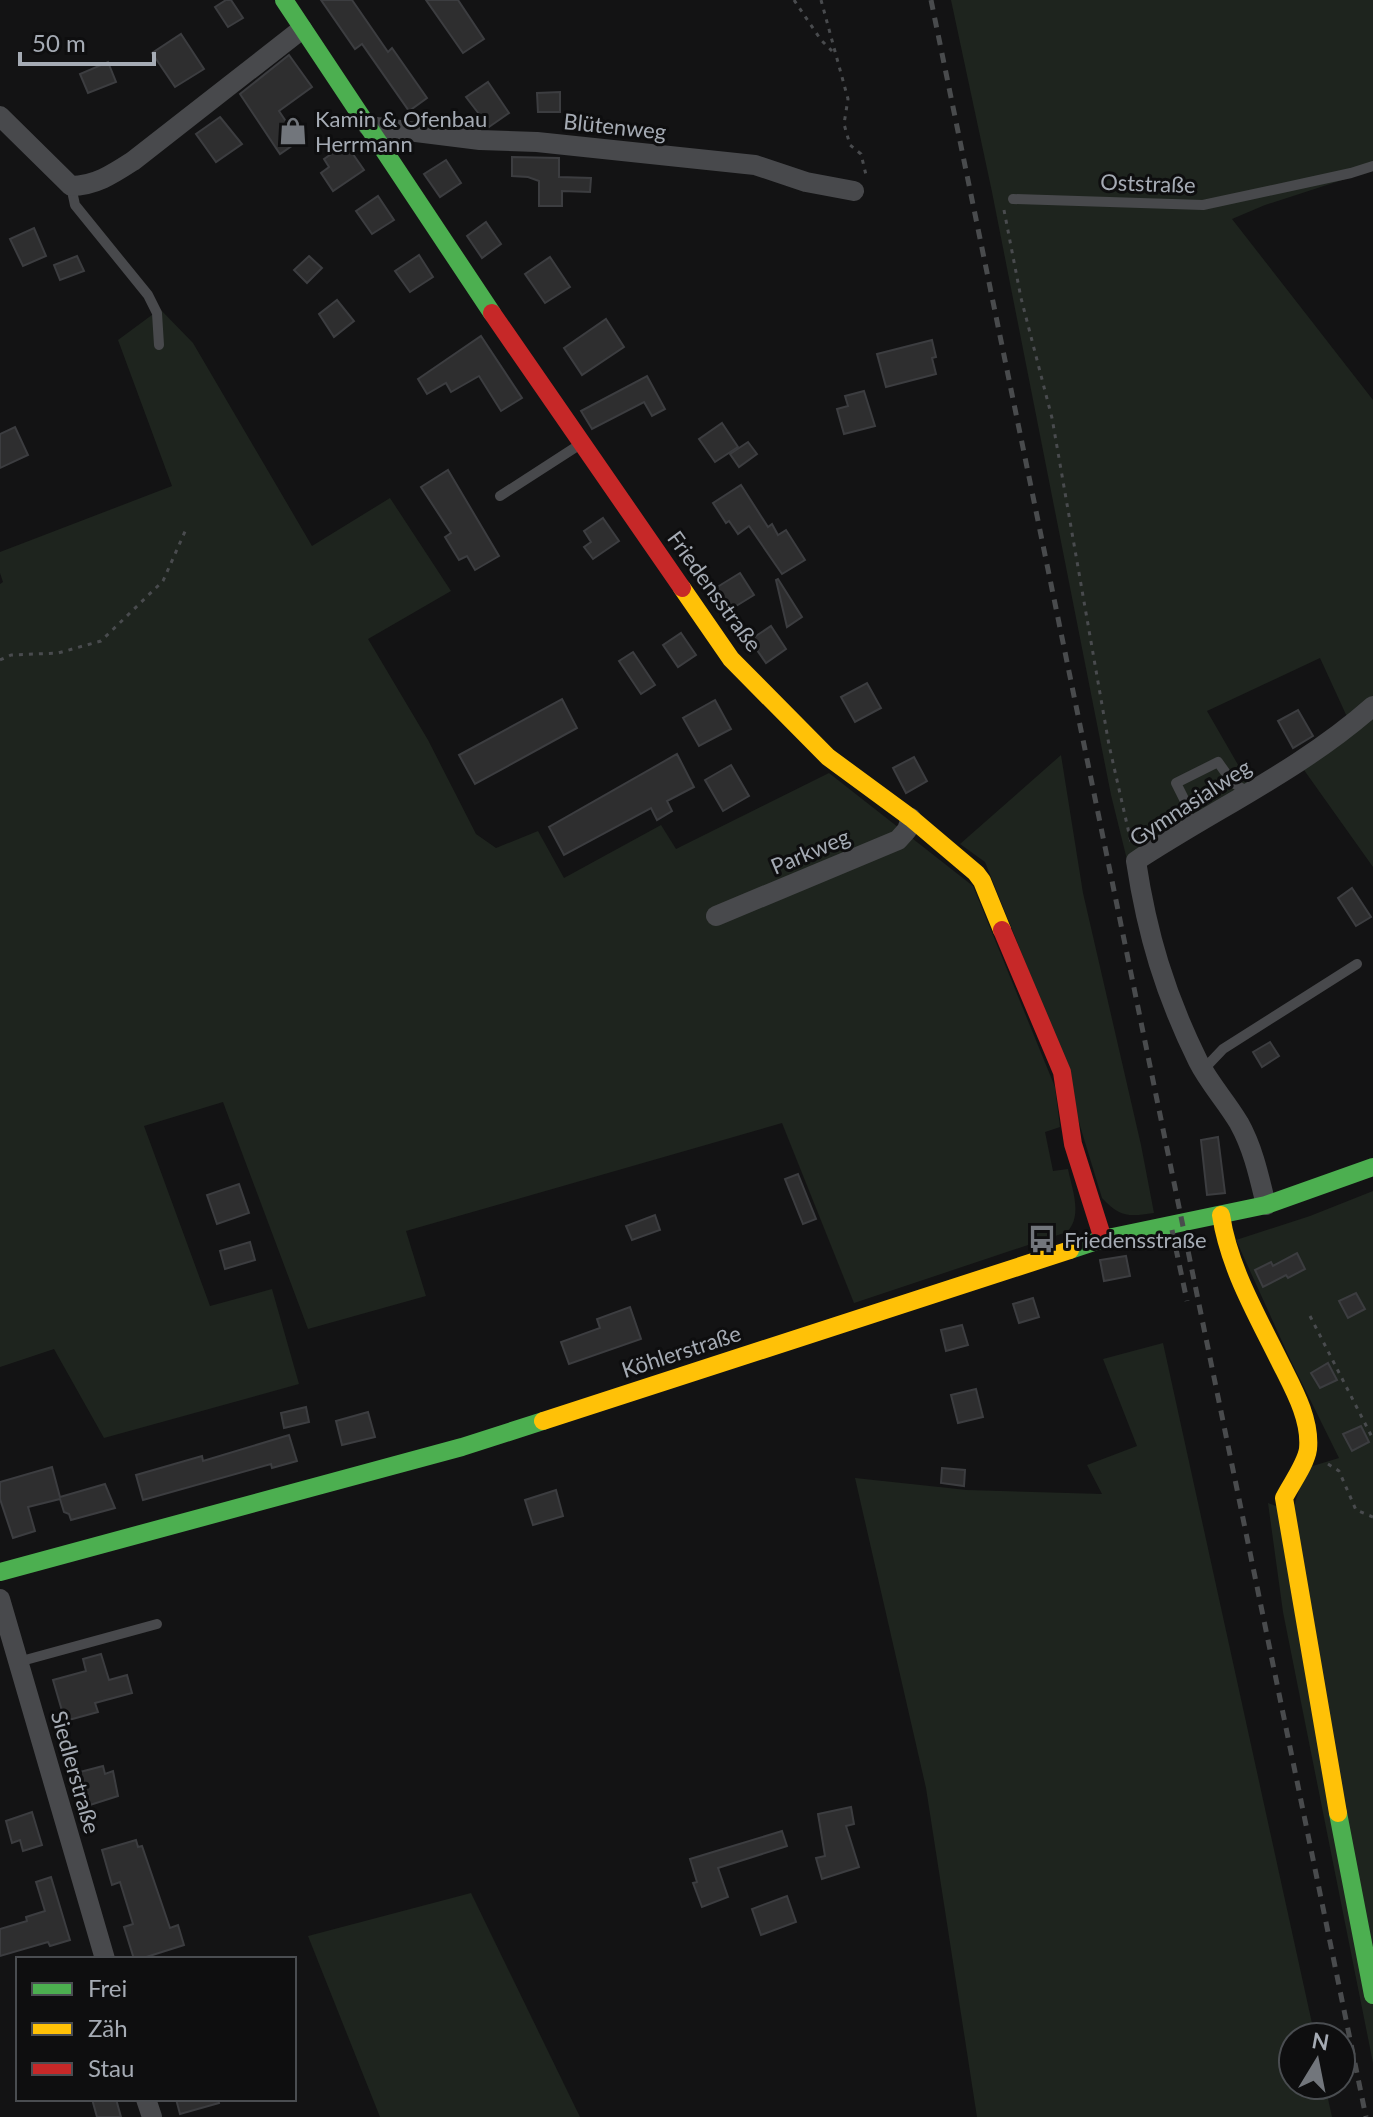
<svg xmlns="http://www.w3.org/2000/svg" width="1373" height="2117" viewBox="0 0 1373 2117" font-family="Lato,sans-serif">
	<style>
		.green { fill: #1e241e }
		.building { fill: #2e2e2f; stroke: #3c3d40; stroke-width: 2 }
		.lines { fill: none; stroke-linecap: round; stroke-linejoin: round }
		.path { stroke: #494b4e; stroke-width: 3; stroke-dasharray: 4 6; stroke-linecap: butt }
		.lane { stroke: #48494c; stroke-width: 10 }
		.street { stroke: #48494c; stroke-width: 20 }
		.fast { stroke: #4caf50; stroke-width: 18 }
		.slow { stroke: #ffc107; stroke-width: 18 }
		.jam { stroke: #c62828; stroke-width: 18 }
		.rail { stroke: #494b4d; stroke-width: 5; stroke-dasharray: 10 8; stroke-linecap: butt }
		.labels { text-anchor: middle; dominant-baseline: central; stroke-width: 6; stroke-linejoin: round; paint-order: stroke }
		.poi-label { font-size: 22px; fill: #a5abb4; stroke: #0e0e0f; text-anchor: start }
		.street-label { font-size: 22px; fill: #a5abb4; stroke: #0e0e0f }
	</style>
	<rect width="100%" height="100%" fill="#131314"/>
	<g class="green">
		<polygon points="951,0 1373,0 1373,170 1265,205 1232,219 1373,400 1373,867 1304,770 1354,732 1320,658 1207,711 1256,796 1130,872 1111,795 992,192"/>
		<path d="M 160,309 L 193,343 L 312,546 L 390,498 L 451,591 L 368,639 L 428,740 L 476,834 L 496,848 L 538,831 L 564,878 L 661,825 L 676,849 L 829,773 L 973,886 L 1055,1087 L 1060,1127 L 1045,1132 L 1053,1171 L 1068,1169 C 1072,1189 1083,1215 1067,1232 L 854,1303 L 782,1123 L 406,1231 L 426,1296 L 308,1329 L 223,1102 L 144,1126 L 210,1306 L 272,1289 L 299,1384 L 104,1438 L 54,1349 L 0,1367 L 0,584 L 3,582 L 0,573 L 0,552 L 172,486 L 118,340 Z"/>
		<path d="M 1061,755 L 1083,893 L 1141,1145 L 1154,1213 C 1128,1217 1120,1217 1102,1198 L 1046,1014 L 985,862 L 960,844 Z"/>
		<polygon points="1373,1191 1373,2063 1283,1612 1268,1503 1292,1512 1306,1468 1339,1458 1290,1359 1236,1240 1310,1216"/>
		<polygon points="1163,1343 1315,2037 1293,2037 1293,2085 1325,2085 1332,2117 977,2117 926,1788 855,1478 967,1490 1102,1494 1087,1465 1137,1446 1103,1359"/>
		<polygon points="471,1893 580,2117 380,2117 308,1936"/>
	</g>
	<g class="building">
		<polygon points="226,0 231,0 243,18 228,27 215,7"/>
		<polygon points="321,0 352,0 388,52 392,48 427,98 409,111 362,44 355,49"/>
		<polygon points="426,0 458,0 484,39 463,53"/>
		<polygon points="181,34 204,69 175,87 152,53"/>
		<polygon points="289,55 312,87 279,111 299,141 280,154 240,94"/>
		<polygon points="108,62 116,82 88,93 80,74"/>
		<polygon points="488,82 509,113 489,127 466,97"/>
		<polygon points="560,92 560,112 538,112 537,93"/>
		<polygon points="220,117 242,144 216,162 196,134"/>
		<polygon points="346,144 364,170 333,191 321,173 329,167 324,159"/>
		<polygon points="512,157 559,158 559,177 591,178 590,192 562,191 562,206 539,206 539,181 528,177 512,176"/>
		<polygon points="446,160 461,183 440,197 424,174"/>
		<polygon points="378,196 394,220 372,234 356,211"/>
		<polygon points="486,222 501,244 482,258 467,236"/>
		<polygon points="34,228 46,256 23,266 10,239"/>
		<polygon points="419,255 433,277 410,292 395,271"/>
		<polygon points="77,256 84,271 60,280 54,265"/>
		<polygon points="309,256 322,268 307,283 294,270"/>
		<polygon points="550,257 570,287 545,303 525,274"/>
		<polygon points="337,300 354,321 334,337 319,314"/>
		<polygon points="606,319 624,347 582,375 564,348"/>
		<polygon points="481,336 522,398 501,411 479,376 451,392 446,383 427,394 418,379"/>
		<polygon points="932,340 936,357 932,358 936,374 886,387 877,354"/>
		<polygon points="647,376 665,409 652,416 644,402 592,429 581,411"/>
		<polygon points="864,391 875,426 844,434 837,409 848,406 845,396"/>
		<polygon points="722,423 738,447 715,462 699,439"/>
		<polygon points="15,427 28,455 0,468 0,434"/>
		<polygon points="748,442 757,454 739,467 730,454"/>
		<polygon points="448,470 499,556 475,570 467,556 459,560 445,537 451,533 421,487"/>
		<polygon points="741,485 768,527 772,524 778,535 786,530 805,560 782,574 749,526 738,534 729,521 726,523 713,503"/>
		<polygon points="603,518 619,541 593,559 584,547 591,542 584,531"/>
		<polygon points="740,573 754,595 728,611 714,589"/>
		<polygon points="778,579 802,617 787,627 776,580"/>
		<polygon points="771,626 786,649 766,663 750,640"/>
		<polygon points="681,633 696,655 678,667 663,645"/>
		<polygon points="633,652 655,685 641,694 619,661"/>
		<polygon points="867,683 881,708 855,722 841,697"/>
		<polygon points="562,699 577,728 475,784 459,755"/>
		<polygon points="715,700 731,729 699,746 683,718"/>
		<polygon points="1298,710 1313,736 1293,748 1278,721"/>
		<polygon points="677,754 694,787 667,801 672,811 657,820 651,808 564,855 549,827"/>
		<polygon points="914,757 927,781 906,793 893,768"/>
		<polygon points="731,765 749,796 723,811 705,780"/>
		<polygon points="1352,888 1371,917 1356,926 1338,898"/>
		<polygon points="1270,1042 1279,1056 1262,1067 1253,1052"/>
		<polygon points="1218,1137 1225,1193 1207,1195 1201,1140"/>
		<polygon points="798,1174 816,1219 803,1224 785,1179"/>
		<polygon points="239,1184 249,1213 217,1224 207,1195"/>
		<polygon points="655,1215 660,1230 632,1240 626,1226"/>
		<polygon points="250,1242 255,1260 225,1269 220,1251"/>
		<polygon points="1297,1253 1305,1269 1288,1278 1286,1275 1263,1287 1255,1270 1271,1262 1273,1266"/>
		<polygon points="1126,1256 1130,1276 1104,1281 1100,1260"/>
		<polygon points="1356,1293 1365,1309 1348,1318 1339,1301"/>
		<polygon points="1033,1298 1039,1317 1019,1323 1013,1304"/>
		<polygon points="630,1307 641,1339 569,1364 561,1342 600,1328 597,1319"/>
		<polygon points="962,1325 968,1345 946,1351 941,1330"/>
		<polygon points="1328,1363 1337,1380 1320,1388 1311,1373"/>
		<polygon points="976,1389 983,1417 958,1423 951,1395"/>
		<polygon points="306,1407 309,1422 284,1428 281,1413"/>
		<polygon points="368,1412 375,1437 342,1445 336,1421"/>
		<polygon points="1361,1426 1369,1442 1352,1451 1343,1434"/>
		<polygon points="289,1435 297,1461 272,1468 271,1464 143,1500 136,1475 202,1456 203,1461"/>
		<polygon points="52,1467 60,1497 105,1484 115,1508 71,1520 69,1514 64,1512 60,1499 28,1507 35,1531 13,1538 0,1499 0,1482"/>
		<polygon points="942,1468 965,1470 964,1486 941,1483"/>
		<polygon points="556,1490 563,1516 533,1525 525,1500"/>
		<polygon points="101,1654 109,1680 127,1675 132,1693 95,1703 98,1712 65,1721 53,1680 86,1671 83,1659"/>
		<polygon points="103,1766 105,1774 113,1771 118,1796 90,1805 80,1772"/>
		<polygon points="851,1807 854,1824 846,1826 859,1867 822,1879 816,1858 825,1856 818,1814"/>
		<polygon points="32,1812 42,1845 23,1851 20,1840 12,1843 6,1821"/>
		<polygon points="782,1831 787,1846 718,1868 728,1897 702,1907 693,1883 697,1882 690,1859"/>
		<polygon points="136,1840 138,1847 142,1846 170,1928 178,1925 184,1945 140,1959 134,1959 124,1927 133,1924 120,1882 112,1885 102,1850"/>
		<polygon points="51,1877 70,1940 50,1946 48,1942 0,1956 0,1929 27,1921 26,1917 45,1911 36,1882"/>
		<polygon points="787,1896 796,1922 761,1935 752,1909"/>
		<polygon points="92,2099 116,2099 121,2117 97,2117"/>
		<polygon points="176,2099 218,2099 219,2103 180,2114"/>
	</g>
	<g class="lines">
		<g class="path">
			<polyline points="794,0 821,40 832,51"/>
			<polyline points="821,0 848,99 844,124 850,145 861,154 866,175"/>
			<polyline points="1004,210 1021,298 1052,418 1109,745 1131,842"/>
			<polyline points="0,660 11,655 58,653 101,641 163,581 187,527"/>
			<polyline points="1310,1316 1373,1439"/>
			<polyline points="1328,1464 1339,1471 1356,1510 1373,1517"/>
		</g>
		<g class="lane">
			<polyline points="71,186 75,205 148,295 157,313 159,345"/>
			<polyline points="1013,199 1203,205 1351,173 1373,166"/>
			<polyline points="500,496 579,445"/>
			<polyline points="1184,831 1189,809 1176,783 1218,762 1233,783 1250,793"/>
			<polyline points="1203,1070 1223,1049 1357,964"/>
			<polyline points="18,1662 157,1624"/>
		</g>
		<g class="street">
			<path d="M 0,116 L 71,186 C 95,186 113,174 133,161 L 302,29"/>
			<polyline points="368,126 480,140 537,142 755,165 806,182 854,191"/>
			<polyline points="716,916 898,840 907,830 911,818"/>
			<path d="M 1266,1205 C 1259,1176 1253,1148 1239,1123 C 1226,1101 1209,1083 1198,1061 C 1165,994 1147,934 1136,861 C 1215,809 1302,769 1373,706"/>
			<polyline points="0,1599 105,1959"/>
			<polyline points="146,2099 152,2117"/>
		</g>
		<g class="fast">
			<polyline points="284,0 492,313"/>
			<polyline points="1070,1250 1103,1239 1266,1205 1373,1167"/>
			<polyline points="0,1572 462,1447 543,1421"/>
			<polyline points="1338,1813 1373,1995"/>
		</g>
		<g class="slow">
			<polyline points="682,588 731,659 828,757 911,818 976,873 982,881 1002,930"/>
			<path d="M 1221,1215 C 1229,1268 1257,1315 1280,1362 C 1293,1388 1311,1419 1308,1449 C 1306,1464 1291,1484 1284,1498 L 1338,1813"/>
			<polyline points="543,1421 1070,1250"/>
		</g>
		<g class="jam">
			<polyline points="492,313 682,588"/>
			<polyline points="1002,930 1062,1072 1073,1144 1103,1239"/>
		</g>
		<g class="rail">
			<polyline points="931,0 1366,2117"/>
			<polyline points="1172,1230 1187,1301"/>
		</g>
	</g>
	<defs>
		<symbol id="shop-bare" viewBox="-9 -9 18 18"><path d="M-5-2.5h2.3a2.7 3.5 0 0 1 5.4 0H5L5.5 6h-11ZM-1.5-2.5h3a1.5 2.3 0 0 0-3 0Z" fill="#72767c" stroke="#0e0e0f" stroke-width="2.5" paint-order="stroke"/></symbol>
		<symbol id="bus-bare" viewBox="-9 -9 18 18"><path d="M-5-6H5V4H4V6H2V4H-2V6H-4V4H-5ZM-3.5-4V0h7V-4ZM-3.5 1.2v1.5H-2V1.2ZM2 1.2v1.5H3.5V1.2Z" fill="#72767c" stroke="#0e0e0f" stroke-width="2.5" paint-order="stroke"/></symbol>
	</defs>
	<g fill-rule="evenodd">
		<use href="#shop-bare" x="273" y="111" width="40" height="40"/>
		<use href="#bus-bare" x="1022" y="1219" width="40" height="40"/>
	</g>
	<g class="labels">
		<g class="poi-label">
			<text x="315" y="118">Kamin &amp; Ofenbau<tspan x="315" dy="25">Herrmann</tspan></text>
			<text x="1064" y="1239">Friedensstraße</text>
		</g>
		<g class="street-label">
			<text transform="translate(615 126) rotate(6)">Blütenweg</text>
			<text transform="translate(1148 183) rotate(2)">Oststraße</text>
			<text transform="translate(715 591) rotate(54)">Friedensstraße</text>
			<text transform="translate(1190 802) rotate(-33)">Gymnasialweg</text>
			<text transform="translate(810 851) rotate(-23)">Parkweg</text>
			<text transform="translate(681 1351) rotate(-18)">Köhlerstraße</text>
			<text transform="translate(76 1772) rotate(74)">Siedlerstraße</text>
		</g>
	</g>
	<rect x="16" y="1957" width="280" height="144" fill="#0e0e0f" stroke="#4a4d51" stroke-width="2"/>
	<rect x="32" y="1983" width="40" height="12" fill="#4caf50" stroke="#4a4d51" stroke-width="2"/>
	<text x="88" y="1997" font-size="24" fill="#a5abb4">Frei</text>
	<rect x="32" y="2023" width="40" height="12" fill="#ffc107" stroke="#4a4d51" stroke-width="2"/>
	<text x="88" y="2037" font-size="24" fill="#a5abb4">Zäh</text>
	<rect x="32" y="2063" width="40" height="12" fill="#c62828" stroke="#4a4d51" stroke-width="2"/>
	<text x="88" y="2077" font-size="24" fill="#a5abb4">Stau</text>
	<g transform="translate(1317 2061) rotate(10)"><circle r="38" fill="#0e0e0f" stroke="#4a4d51" stroke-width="2"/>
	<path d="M0-6L14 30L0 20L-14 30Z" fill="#72767c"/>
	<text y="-12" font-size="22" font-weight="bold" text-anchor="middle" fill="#a5abb4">N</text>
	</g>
	<path d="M20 52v12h134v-12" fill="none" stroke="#a5abb4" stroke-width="4"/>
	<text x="32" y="52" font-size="24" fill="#a5abb4" stroke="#0e0e0f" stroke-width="6" paint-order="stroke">50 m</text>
</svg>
